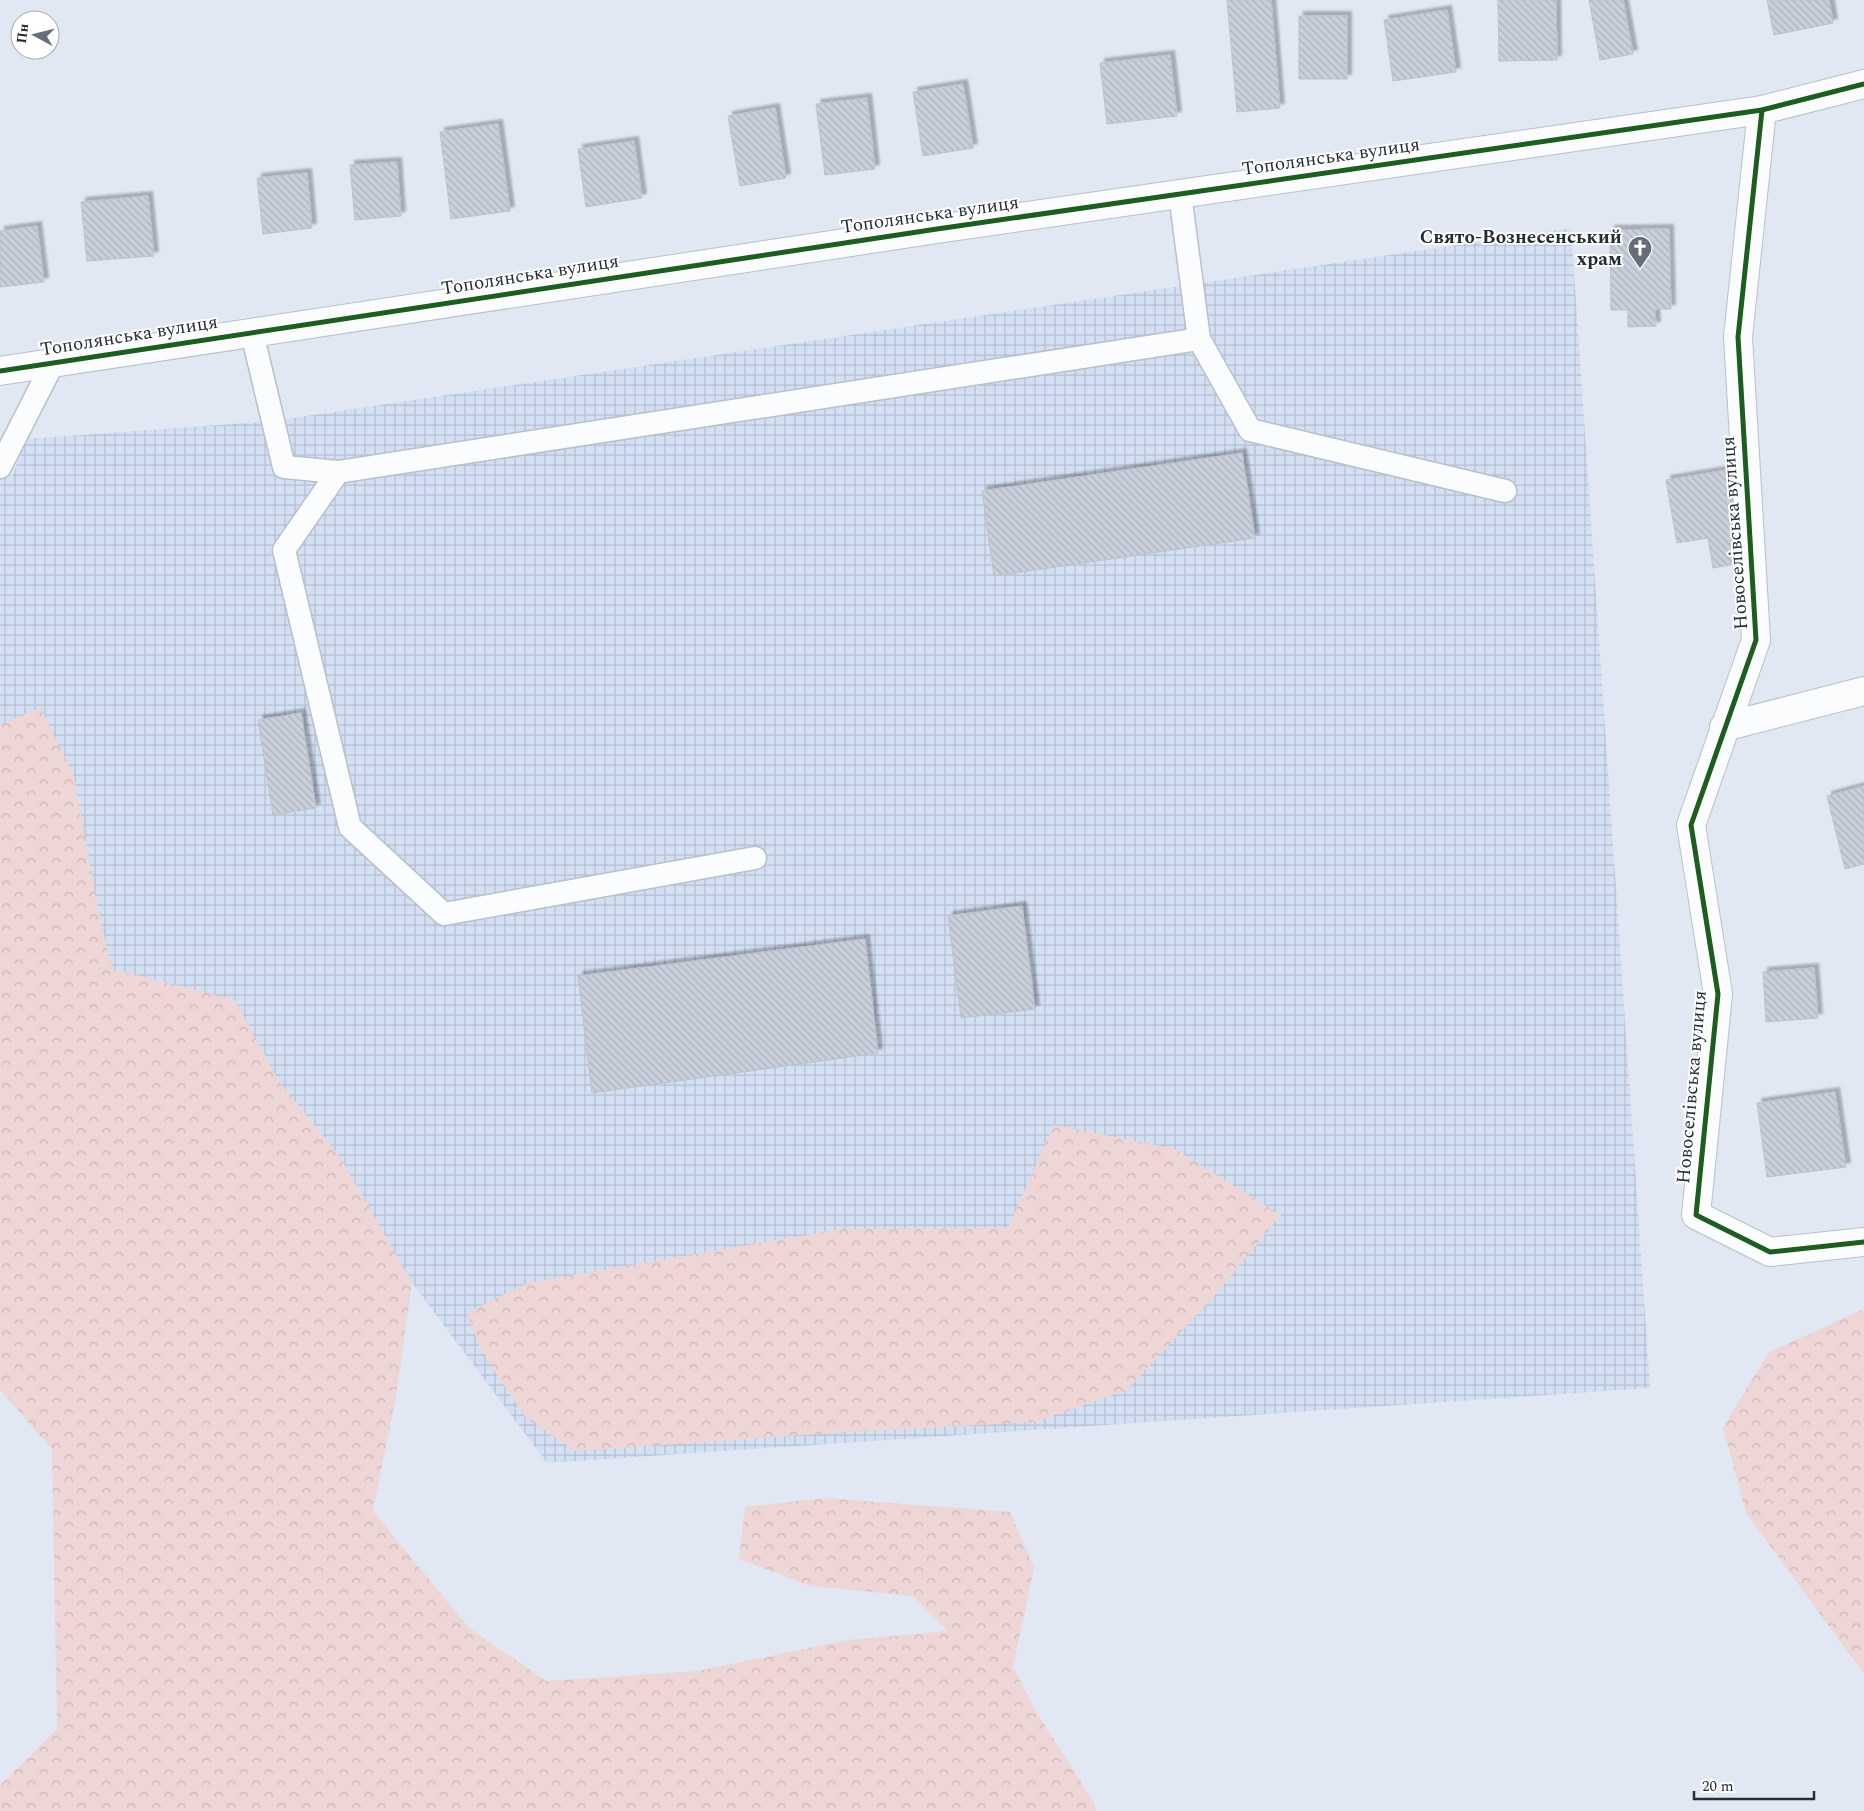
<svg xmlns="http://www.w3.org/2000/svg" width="1864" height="1811" viewBox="0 0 1864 1811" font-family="Spectral,serif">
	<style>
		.industrial { fill: url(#industrial-grid) }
		.forest { fill: url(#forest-crowns) }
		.building { fill: url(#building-back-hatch); stroke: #bbc2cc; filter: url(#shadow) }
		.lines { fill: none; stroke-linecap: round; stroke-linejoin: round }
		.lane-casing { stroke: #b9c0ca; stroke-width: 25 }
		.street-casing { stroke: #b9c0ca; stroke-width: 30 }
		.secondary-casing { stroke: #b9c0ca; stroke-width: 30 }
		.lane { stroke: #fafcfd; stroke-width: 22 }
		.street { stroke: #fafcfd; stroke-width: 28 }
		.secondary { stroke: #fafcfd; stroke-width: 28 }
		.cycleway-casing { stroke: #fff; stroke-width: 8 }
		.cycleway { stroke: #1b5e20; stroke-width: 5 }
		.labels { text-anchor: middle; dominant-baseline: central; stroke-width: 4; stroke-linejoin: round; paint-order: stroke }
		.street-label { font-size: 19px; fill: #262c36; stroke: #fff }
		.poi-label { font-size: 19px; font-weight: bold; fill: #262c36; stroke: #fff; text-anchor: end }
	</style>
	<defs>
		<pattern id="industrial-grid" width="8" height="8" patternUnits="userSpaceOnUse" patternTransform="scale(1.25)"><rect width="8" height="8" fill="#d3dff3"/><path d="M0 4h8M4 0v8" fill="none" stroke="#b5c0d1"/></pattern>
		<pattern id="forest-crowns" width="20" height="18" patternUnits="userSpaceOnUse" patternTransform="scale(1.25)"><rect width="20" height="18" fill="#eed5d6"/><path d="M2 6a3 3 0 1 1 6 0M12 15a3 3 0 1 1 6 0" fill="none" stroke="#ccb7b8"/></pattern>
		<pattern id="building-back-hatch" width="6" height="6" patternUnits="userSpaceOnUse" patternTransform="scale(1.25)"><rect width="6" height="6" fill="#cad0db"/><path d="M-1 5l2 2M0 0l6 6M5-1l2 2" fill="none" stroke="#adb3bd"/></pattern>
		<filter id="shadow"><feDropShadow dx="4.5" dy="-4.5" stdDeviation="1" flood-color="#0004"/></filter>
	</defs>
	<rect width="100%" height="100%" fill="#e1e8f4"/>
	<polygon class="industrial" points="1571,228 1650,1388 547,1463 338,1184 0,1157 0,473 12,476 27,439 273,421"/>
	<g class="forest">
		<polygon points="40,707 74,776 98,909 112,969 235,1000 280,1083 339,1155 412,1282 396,1397 373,1511 469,1628 546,1681 698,1671 847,1640 948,1631 913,1596 810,1586 739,1559 745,1507 824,1498 1010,1512 1034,1568 1013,1667 1035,1710 1095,1804 1096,1811 0,1811 0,1785 57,1729 52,1449 0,1390 0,725"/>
		<polygon points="1054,1125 1175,1149 1281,1215 1216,1294 1127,1390 1035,1422 850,1432 575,1451 526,1418 481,1351 467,1313 527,1283 841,1229 1008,1228"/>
		<polygon points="1864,1309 1864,1674 1746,1513 1723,1427 1769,1352"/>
	</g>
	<g class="building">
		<polygon points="1227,0 1271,0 1280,108 1237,112"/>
		<polygon points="1498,0 1556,0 1557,60 1499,61"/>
		<polygon points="1589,0 1623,0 1633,54 1600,60"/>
		<polygon points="1767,0 1829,0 1833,23 1774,35"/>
		<polygon points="1447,10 1456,72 1393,81 1384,20"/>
		<rect x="1299" y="16" width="48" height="63"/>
		<polygon points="1170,55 1177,116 1107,124 1100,63"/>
		<polygon points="963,84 973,148 923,156 913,92"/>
		<polygon points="867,98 875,169 825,175 816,104"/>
		<polygon points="775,108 786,178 740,186 728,116"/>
		<polygon points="498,124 510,211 451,219 440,132"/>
		<polygon points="634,141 642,198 586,207 578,149"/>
		<polygon points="397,162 401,216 355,220 350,165"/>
		<polygon points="307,173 312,228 263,234 257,178"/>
		<polygon points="148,196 154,256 87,261 81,202"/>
		<polygon points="37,226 44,282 0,287 0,231"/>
		<polygon points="1669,229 1671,309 1655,309 1656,326 1628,327 1628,310 1611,310 1610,230"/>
		<polygon points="1242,453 1255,538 994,576 982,491"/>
		<polygon points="1727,470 1742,563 1713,568 1708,538 1677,543 1666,480"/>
		<polygon points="301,713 316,808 273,815 258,720"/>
		<polygon points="1864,786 1864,864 1845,869 1827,796"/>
		<polygon points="1022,906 1035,1009 961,1018 948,916"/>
		<polygon points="865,939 878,1053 592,1093 578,976"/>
		<polygon points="1814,968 1818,1018 1766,1022 1763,972"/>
		<polygon points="1835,1092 1846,1167 1767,1177 1757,1103"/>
	</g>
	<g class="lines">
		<defs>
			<g id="lane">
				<polyline points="1180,194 1199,339 1250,430 1505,491"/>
				<polyline points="252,333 284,467 338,472"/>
				<polyline points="0,467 53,363"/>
				<polyline points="755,858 444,914 350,827 284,550 338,472 1199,339"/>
			</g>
			<g id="street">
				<polyline points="1762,110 1738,337 1756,640 1691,825 1718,994 1696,1215 1770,1252 1864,1242"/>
				<polyline points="1724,727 1864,691"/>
			</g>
			<polyline id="secondary" points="0,371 937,229 1762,110 1864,84"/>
		</defs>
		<use href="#lane" class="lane-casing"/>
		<use href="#street" class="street-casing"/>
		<use href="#secondary" class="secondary-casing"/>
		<use href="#lane" class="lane"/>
		<use href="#street" class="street"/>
		<use href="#secondary" class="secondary"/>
		<defs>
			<g id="cycleway">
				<polyline points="1762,110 1738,337 1756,640 1691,825 1718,994 1696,1215 1770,1252 1864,1242"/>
				<polyline points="0,371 937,229 1762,110 1864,84"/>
			</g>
		</defs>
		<use href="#cycleway" class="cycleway-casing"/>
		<use href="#cycleway" class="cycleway"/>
	</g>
	<defs>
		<symbol id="church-pin" viewBox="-11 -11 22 30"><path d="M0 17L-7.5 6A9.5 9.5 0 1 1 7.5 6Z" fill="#676e78" stroke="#fff"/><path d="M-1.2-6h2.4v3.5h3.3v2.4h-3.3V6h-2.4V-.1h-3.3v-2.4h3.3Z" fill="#fff"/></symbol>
	</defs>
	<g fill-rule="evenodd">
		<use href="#church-pin" x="1626" y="234" width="28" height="38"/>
	</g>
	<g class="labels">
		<g class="street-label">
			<text transform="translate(1331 157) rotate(-8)">Тополянська вулиця</text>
			<text transform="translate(930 215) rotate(-8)">Тополянська вулиця</text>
			<text transform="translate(530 275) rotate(-9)">Тополянська вулиця</text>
			<text transform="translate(129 336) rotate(-9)">Тополянська вулиця</text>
			<text transform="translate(1735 533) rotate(-94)">Новоселівська вулиця</text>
			<text transform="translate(1692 1087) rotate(-85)">Новоселівська вулиця</text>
		</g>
		<g class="poi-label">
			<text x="1622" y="237">Свято-Вознесенський<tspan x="1622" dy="22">храм</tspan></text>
		</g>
	</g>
	<g transform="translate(35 35) rotate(277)"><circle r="24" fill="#ffffff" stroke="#a8abaf"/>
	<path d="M0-4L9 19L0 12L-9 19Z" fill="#676e78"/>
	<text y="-8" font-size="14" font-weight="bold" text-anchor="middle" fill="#262c36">Пн</text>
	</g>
	<path d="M1694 1791v8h120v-8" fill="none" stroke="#262c36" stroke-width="2.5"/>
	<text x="1702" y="1791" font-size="15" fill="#262c36" stroke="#ffffff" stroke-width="4" paint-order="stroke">20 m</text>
</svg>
